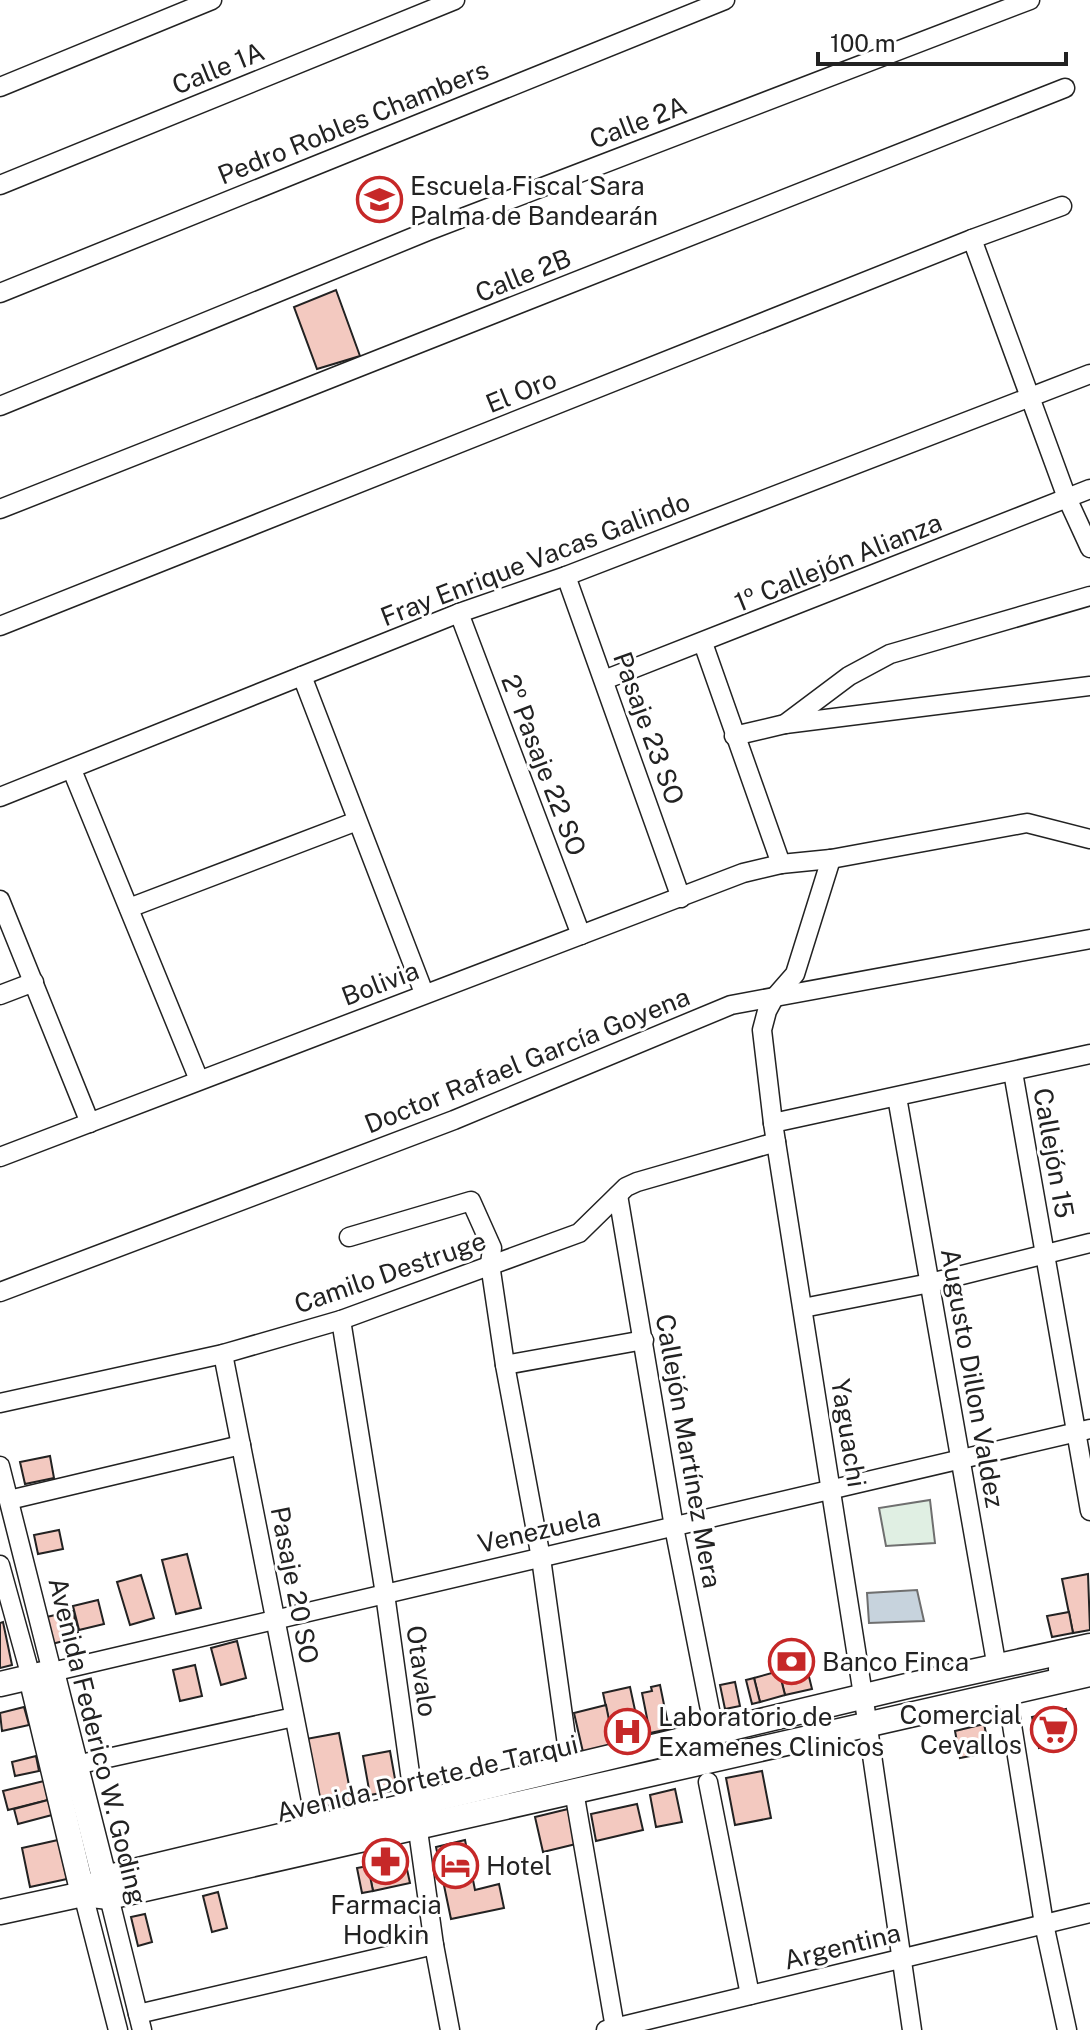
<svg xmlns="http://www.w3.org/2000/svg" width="1090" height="2030" viewBox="0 0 1090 2030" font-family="'Public Sans',sans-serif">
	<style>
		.green { fill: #e0efe3; stroke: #6f6f6f; stroke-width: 2 }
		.water { fill: #c7d3dd; stroke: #6f6f6f; stroke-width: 2 }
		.building { fill: #f3c9c0; stroke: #222; stroke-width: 2 }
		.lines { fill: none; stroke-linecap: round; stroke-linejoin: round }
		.minor-casing { stroke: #222; stroke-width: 21 }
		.major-casing { stroke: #222; stroke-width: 27 }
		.minor { stroke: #fff; stroke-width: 18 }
		.major { stroke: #fff; stroke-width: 24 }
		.labels { text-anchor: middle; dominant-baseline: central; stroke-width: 6; stroke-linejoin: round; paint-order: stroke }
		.street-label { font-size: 26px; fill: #222; stroke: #fff }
		.poi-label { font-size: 26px; fill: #222; stroke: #fff; text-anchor: start }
	</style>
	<rect width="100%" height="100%" fill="#fff"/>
	<polygon class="green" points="930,1500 935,1543 886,1546 879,1508"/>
	<polygon class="water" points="917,1590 924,1621 869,1623 867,1593"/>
	<g class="building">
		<polygon points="336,290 360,356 317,369 294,307"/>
		<polygon points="50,1456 54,1478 25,1484 20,1462"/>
		<polygon points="59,1530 63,1549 38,1554 34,1535"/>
		<polygon points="187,1554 201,1608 176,1614 162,1560"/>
		<polygon points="1088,1574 1090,1630 1073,1633 1062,1579"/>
		<polygon points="141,1575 154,1618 130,1625 117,1582"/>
		<polygon points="98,1600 104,1624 79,1630 73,1606"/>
		<polygon points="73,1611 79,1637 48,1645 42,1618"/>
		<polygon points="1069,1612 1073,1633 1052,1637 1047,1616"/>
		<polygon points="3,1622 12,1665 0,1668 0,1623"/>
		<polygon points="237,1641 246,1678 221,1685 211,1648"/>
		<polygon points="801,1644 812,1689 785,1695 774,1651"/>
		<polygon points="195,1665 202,1696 180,1701 173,1670"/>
		<polygon points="779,1671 785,1695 760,1702 754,1678"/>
		<polygon points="754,1678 760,1702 752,1704 746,1680"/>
		<polygon points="735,1682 740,1706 725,1709 720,1685"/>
		<polygon points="660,1685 669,1729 650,1733 642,1693 652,1691 651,1687"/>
		<polygon points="630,1687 641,1738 614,1745 603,1693"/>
		<polygon points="606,1705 614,1745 583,1752 574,1713"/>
		<polygon points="24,1707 29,1725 2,1731 0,1713"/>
		<polygon points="1066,1709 1074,1740 1039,1748 1032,1717"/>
		<polygon points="984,1724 990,1752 960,1758 955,1731"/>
		<polygon points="339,1733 352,1801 318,1807 306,1739"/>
		<polygon points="390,1751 397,1790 370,1795 363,1756"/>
		<polygon points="36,1756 39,1771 15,1776 12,1762"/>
		<polygon points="762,1771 771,1818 735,1825 726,1778"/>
		<polygon points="44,1781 48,1800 8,1810 3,1791"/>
		<polygon points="675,1789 682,1822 656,1827 650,1795"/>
		<polygon points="48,1800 52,1815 18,1824 14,1809"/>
		<polygon points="637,1804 643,1830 596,1841 591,1814"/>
		<polygon points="568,1809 576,1844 543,1852 535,1817"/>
		<polygon points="58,1840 67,1879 30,1887 22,1848"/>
		<polygon points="465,1840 475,1890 499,1884 504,1908 451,1919 436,1847"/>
		<polygon points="403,1851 410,1883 373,1891 366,1859"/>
		<polygon points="368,1866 373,1891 362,1893 357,1868"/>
		<polygon points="218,1892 227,1928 212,1932 203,1896"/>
		<polygon points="145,1914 152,1942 138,1946 131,1917"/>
	</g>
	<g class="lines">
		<defs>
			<g id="minor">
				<polyline points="0,87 212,0"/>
				<polyline points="0,185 455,0"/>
				<polyline points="972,239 1067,498 1090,548"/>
				<polyline points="0,293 725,0"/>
				<polyline points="0,406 428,231 1030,0"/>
				<polyline points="0,509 1065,88"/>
				<polyline points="566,576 681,898"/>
				<polyline points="459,613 581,935"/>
				<polyline points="0,626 972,239 1062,206"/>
				<polyline points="703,643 781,864"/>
				<polyline points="302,676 424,993"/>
				<polyline points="604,680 1090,489"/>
				<polyline points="785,724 1090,686"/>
				<polyline points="734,736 785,724 849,676 890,654 1090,596"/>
				<polyline points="72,770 199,1080"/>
				<polyline points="0,797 459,613 566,576 1090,374"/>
				<polyline points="831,859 795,974 774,998 767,1011 762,1030 773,1123 866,1714 912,2030"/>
				<polyline points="0,900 90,1123"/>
				<polyline points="129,908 357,821"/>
				<polyline points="0,995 34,982"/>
				<polyline points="1013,1072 1090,1511"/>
				<polyline points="897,1097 997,1668"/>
				<polyline points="773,1123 1090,1054"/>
				<polyline points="0,1157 743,873 781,864 831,859 1027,823 1090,839"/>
				<polyline points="618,1195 674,1527 711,1715"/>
				<polyline points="349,1237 471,1201 492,1248 490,1264 505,1365 541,1558 570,1766"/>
				<polyline points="0,1292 454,1120 731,1005 1090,939"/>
				<polyline points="803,1308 930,1283 1090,1243"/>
				<polyline points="341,1320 385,1594 434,1945 450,2030"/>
				<polyline points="223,1354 316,1826"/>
				<polyline points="505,1365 644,1340"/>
				<polyline points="0,1403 223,1354 341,1320 579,1233 626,1187 637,1182 776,1142"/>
				<polyline points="0,1466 52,1672 1090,1429"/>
				<polyline points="9,1500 241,1445"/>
				<polyline points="0,1565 31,1677"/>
				<polyline points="1058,1669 1090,1662"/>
				<polyline points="1007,1694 1044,1924 1067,2030"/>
				<polyline points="76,1765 294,1717"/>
				<polyline points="708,1782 750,1995"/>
				<polyline points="574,1791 615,2028"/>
				<polyline points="118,1889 109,1897 142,2030"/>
				<polyline points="83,1894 118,2030"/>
				<polyline points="138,2014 434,1945"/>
				<polyline points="606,2030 1090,1913"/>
			</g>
			<g id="major">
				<polyline points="31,1677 83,1894"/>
				<polyline points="0,1684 52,1672 108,1893"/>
				<polyline points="83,1894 105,1878 907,1686 1090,1646"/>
				<polyline points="0,1912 83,1894 109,1897 1090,1674"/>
			</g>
		</defs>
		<use href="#minor" class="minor-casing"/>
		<use href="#major" class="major-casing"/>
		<use href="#minor" class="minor"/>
		<use href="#major" class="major"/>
	</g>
	<defs>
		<symbol id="school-ring" viewBox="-11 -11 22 22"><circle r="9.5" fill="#fff" stroke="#c62828" stroke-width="1.5"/><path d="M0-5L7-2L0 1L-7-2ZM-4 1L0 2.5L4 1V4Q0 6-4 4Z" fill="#c62828"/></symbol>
		<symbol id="bank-ring" viewBox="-11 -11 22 22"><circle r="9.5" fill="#fff" stroke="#c62828" stroke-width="1.5"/><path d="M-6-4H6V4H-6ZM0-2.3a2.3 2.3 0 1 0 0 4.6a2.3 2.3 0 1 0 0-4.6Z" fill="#c62828"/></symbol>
		<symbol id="supermarket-ring" viewBox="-11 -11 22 22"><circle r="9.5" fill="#fff" stroke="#c62828" stroke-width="1.5"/><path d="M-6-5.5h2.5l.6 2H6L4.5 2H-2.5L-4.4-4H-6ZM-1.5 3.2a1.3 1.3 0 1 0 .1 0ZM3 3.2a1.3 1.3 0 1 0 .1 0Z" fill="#c62828"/></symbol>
		<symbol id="hospital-ring" viewBox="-11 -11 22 22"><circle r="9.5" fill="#fff" stroke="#c62828" stroke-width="1.5"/><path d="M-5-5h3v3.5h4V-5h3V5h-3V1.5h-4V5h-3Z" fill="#c62828"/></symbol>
		<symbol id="pharmacy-ring" viewBox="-11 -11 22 22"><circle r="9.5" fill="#fff" stroke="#c62828" stroke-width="1.5"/><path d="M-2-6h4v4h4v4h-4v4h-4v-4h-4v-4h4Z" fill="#c62828"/></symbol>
		<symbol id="hotel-ring" viewBox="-11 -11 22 22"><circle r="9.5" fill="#fff" stroke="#c62828" stroke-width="1.5"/><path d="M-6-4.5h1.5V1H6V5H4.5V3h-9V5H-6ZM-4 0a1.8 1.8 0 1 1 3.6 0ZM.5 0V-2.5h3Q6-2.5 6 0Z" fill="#c62828"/></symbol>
	</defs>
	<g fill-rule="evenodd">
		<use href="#school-ring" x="354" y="174" width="51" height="51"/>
		<use href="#bank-ring" x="766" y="1636" width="51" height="51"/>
		<use href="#supermarket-ring" x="1028" y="1704" width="51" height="51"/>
		<use href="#hospital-ring" x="602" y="1706" width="51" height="51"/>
		<use href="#pharmacy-ring" x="360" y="1836" width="51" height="51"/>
		<use href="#hotel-ring" x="430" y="1840" width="51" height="51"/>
	</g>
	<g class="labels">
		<g class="street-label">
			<text transform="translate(218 68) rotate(-22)">Calle 1A</text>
			<text transform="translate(353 122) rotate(-22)">Pedro Robles Chambers</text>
			<text transform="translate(638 122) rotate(-21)">Calle 2A</text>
			<text transform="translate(523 275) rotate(-22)">Calle 2B</text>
			<text transform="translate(521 391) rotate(-22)">El Oro</text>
			<text transform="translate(535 559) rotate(-21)">Fray Enrique Vacas Galindo</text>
			<text transform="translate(838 562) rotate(-22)">1º Callejón Alianza</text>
			<text transform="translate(649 728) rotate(70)">Pasaje 23 SO</text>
			<text transform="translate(544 765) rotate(69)">2º Pasaje 22 SO</text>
			<text transform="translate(380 983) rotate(-21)">Bolivia</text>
			<text transform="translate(527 1060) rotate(-22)">Doctor Rafael García Goyena</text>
			<text transform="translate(1054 1153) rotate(80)">Callejón 15</text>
			<text transform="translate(390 1272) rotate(-19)">Camilo Destruge</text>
			<text transform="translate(973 1378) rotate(80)">Augusto Dillon Valdez</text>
			<text transform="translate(849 1433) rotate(81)">Yaguachi</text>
			<text transform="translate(689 1451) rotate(80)">Callejón Martínez Mera</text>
			<text transform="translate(539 1530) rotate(-13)">Venezuela</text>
			<text transform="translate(295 1585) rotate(79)">Pasaje 20 SO</text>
			<text transform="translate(422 1671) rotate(82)">Otavalo</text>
			<text transform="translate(98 1741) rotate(76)">Avenida Federico W. Goding</text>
			<text transform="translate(427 1778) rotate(-13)">Avenida Portete de Tarqui</text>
			<text transform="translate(842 1946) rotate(-14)">Argentina</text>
		</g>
		<g class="poi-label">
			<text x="410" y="185">Escuela Fiscal Sara<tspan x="410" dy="30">Palma de Bandearán</tspan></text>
			<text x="822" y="1661">Banco Finca</text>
			<text x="1022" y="1714" text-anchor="end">Comercial<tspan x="1022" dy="30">Cevallos</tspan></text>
			<text x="658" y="1716">Laboratorio de<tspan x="658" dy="30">Examenes Clinicos</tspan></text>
			<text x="486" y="1865">Hotel</text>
			<text x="386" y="1904" text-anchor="middle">Farmacia<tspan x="386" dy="30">Hodkin</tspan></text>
		</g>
	</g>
	<path d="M818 52v12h248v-12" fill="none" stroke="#222222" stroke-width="4"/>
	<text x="830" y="52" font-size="24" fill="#222222" stroke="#ffffff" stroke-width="6" paint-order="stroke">100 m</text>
</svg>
